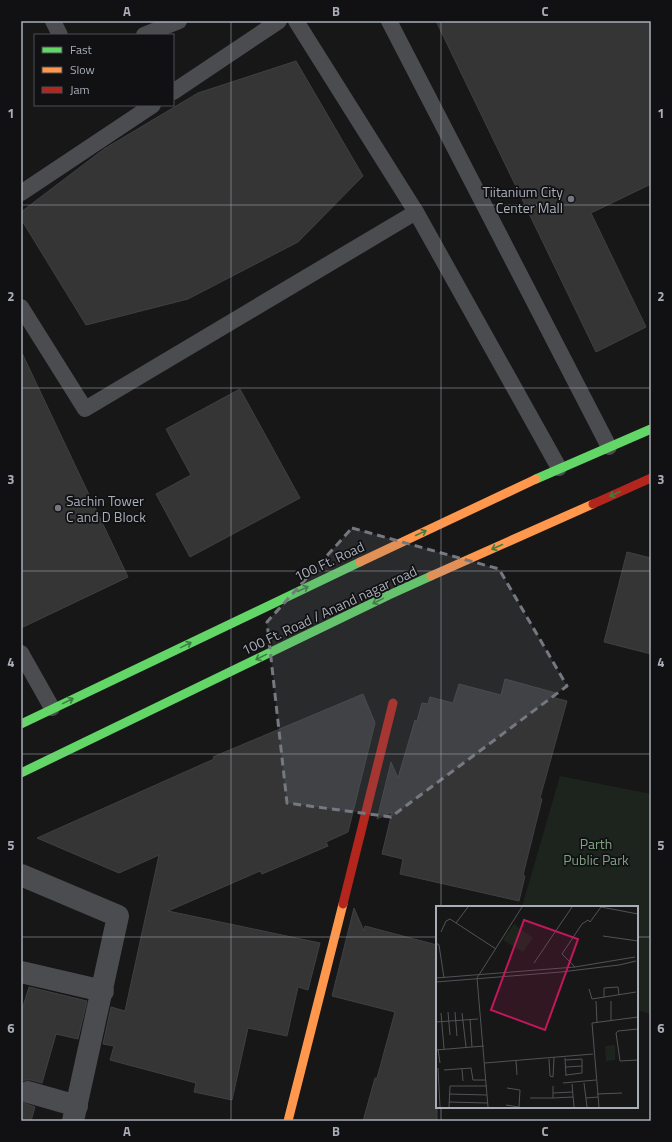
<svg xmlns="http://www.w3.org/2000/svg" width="672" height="1142" viewBox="0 0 672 1142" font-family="'Titillium Web',sans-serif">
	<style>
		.green { fill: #1d241e }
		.building { fill: #353536; stroke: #3f4043 }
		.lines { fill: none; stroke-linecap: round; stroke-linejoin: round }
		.lane { stroke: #4b4c50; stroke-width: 16 }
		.street { stroke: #4b4c50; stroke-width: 22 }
		.fast { stroke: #63d668; stroke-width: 9 }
		.slow { stroke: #ff974d; stroke-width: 9 }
		.jam { stroke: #b3261e; stroke-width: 9 }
		.oneway { stroke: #3e7d42 }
		.marked { fill: #757880; fill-opacity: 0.2; stroke: #757880; stroke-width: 3; stroke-dasharray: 8 5; stroke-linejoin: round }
		.grid { fill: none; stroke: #a8adb8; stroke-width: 1; stroke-opacity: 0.55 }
		.poi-dot { fill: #757880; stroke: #111113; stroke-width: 1.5 }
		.labels { text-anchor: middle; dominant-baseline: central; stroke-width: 3.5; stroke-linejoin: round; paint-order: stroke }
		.poi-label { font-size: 14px; fill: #a8adb8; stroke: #111113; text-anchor: end }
		.street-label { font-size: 14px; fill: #a8adb8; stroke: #111113 }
		.park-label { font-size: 14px; fill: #7fa381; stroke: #111113 }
		.inset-road { fill: none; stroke: #515357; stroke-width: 1 }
		.view { fill: #c2185b; fill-opacity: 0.15; stroke: #c2185b; stroke-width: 2 }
		.inset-edge { fill: none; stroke: #a8adb8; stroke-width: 2 }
		.neatline { fill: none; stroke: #a8adb8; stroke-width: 1.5 }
		.grid-label { font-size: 13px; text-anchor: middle; font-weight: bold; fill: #a8adb8 }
	</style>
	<rect width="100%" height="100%" fill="#171717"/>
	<polygon class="green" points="560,776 651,794 651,1014 637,1010 637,907 522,907"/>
	<g class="building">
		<polygon points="436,21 651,21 651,184 591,213 646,327 596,352"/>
		<polygon points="296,61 363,176 298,242 188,299 86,325 21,219 21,212 104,149 198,93"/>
		<polygon points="21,351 128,577 21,628"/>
		<polygon points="240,389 300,498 190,557 156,494 191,475 166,429"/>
		<polygon points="627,552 651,558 651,654 604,642"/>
		<polygon points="505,679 556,693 555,698 567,701 540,798 542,799 523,875 525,876 519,901 400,874 403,859 382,854 392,812 377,819 391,762 398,778 415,720 417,721 422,703 428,704 430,697 453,703 459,684 501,695"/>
		<polygon points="363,694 375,723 348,832 326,842 328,846 262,874 260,871 168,911 320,943 308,990 298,987 287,1036 248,1028 232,1100 194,1092 196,1083 110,1060 114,1046 103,1044 111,1007 125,1011 159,855 119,873 37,838 214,759 213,757"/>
		<polygon points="354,908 364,931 365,926 437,945 437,1121 363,1121 375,1078 377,1078 395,1012 332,996"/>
		<polygon points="29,987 87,1001 78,1039 56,1034 42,1083 31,1080 25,1080 21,1082 21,1013"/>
		<polygon points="21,1102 35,1107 31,1121 21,1121"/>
	</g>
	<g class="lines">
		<g class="lane">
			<polyline points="53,21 60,35"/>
			<polyline points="296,21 416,212 559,468"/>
			<polyline points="389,21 609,447"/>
			<polyline points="144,35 179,21"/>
			<polyline points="173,92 279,21"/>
			<polyline points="21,193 153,105"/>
			<polyline points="21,307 85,409 416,212"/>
			<polyline points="21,653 52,708"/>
		</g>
		<g class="street">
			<polyline points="21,875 118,916 73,1121"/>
			<polyline points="21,972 103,991"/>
			<polyline points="28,1092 77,1106"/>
		</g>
		<g class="fast">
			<polyline points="536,479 651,429"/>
			<polyline points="21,724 360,562"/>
			<polyline points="21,773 389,595 431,576"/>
		</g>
		<g class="slow">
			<polyline points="360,562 536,479"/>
			<polyline points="431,576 593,504"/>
			<polyline points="288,1121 343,904"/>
		</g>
		<g class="jam">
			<polyline points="593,504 651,478"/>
			<polyline points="343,904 393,703"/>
		</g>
	</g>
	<defs><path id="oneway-shaft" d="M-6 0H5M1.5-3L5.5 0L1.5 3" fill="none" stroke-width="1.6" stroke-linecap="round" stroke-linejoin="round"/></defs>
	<g class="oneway">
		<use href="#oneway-shaft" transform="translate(615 494) rotate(156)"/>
		<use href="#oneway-shaft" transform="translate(421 533) rotate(-25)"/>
		<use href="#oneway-shaft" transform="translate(497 547) rotate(156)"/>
		<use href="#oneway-shaft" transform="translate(303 589) rotate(-25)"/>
		<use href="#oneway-shaft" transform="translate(378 601) rotate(154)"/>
		<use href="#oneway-shaft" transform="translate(186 645) rotate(-26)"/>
		<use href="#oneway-shaft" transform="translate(261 657) rotate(154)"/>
		<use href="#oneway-shaft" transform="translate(68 701) rotate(-26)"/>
	</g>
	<path class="marked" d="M 352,528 L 499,569 L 567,686 L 391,817 L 287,803 L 267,622 Z"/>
	<path class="grid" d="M 231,21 L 231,1121M 441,21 L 441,907M 21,205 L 651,205M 21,388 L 651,388M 21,571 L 651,571M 21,754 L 651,754M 21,937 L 437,937M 637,937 L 651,937M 441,1107 L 441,1121"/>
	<g class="poi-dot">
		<circle cx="571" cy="199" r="4"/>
		<circle cx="58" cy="508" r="4"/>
	</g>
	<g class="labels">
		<g class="poi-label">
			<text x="563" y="191">Tiitanium City<tspan x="563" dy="16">Center Mall</tspan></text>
			<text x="66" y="500" text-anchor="start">Sachin Tower<tspan x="66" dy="16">C and D Block</tspan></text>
		</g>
		<g class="street-label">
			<text transform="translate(329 561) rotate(-25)">100 Ft. Road</text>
			<text transform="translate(329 610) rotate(-25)">100 Ft. Road / Anand nagar road</text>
		</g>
		<g class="park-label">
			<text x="596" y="843">Parth<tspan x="596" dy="16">Public Park</tspan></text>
		</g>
	</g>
	<g transform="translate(436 906)">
		<rect width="202" height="202" fill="#171717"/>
		<path d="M 78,18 L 97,32 L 87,46 L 67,34 ZM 179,139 L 179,154 L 170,155 L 169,140 Z" fill="#1d241e"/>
		<path class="inset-road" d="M 165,1 L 202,8M 20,17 L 32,1M 5,26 L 10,15 L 14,13 L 60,43M 167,30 L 202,35M 0,37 L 3,39 L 8,72M 202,55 L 202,124M 98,57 L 136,1M 139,61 L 126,48 L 146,18 L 152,14 L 154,16 L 165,1M 0,72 L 139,61 L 199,51M 0,76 L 125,66 L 183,59 L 200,55M 153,83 L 156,93 L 200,86M 168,91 L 168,82 L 182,81 L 183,89M 160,95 L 161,116M 175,95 L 175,114M 12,106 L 14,129M 19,106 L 21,130M 5,107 L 8,143M 26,107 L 30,141M 34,113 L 36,141M 0,116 L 42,113M 202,123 L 182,125 L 180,127 L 184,155 L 202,154M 2,143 L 4,157M 0,144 L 48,140M 129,152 L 130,170M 113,153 L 114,170 L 117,171 L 118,152M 129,154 L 146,153 L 146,167 L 130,169M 80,155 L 81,169M 49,157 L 157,148M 130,161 L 146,160M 2,162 L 4,201M 26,163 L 27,175M 8,164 L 35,162 L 37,174 L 50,174M 127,177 L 160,174M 148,177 L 151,201M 136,178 L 138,201M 117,180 L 117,192 L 137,191M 71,182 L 84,184 L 83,201M 117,187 L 137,186M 13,188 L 51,189M 161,188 L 186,187M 94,192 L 117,192M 150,192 L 162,191M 13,196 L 52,197M 70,199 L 83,201M 13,201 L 14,180 L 51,180M 52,201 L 41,72 L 86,1M 163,201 L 156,117 L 202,111"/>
		<path class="view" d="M 88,14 L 142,33 L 109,124 L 55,104 Z"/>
		<rect width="202" height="202" class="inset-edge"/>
	</g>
	<rect width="672" height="1142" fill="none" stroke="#111113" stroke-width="44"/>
	<rect x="34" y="34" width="140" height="72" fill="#111113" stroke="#4d4f55"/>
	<rect x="42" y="47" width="20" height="6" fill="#63d668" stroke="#4d4f55"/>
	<text x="70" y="54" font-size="12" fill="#a8adb8">Fast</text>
	<rect x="42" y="67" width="20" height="6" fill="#ff974d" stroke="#4d4f55"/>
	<text x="70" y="74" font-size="12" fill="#a8adb8">Slow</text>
	<rect x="42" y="87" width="20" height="6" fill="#b3261e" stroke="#4d4f55"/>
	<text x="70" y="94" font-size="12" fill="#a8adb8">Jam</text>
	<rect x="22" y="22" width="628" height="1098" class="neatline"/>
	<g class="grid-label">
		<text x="127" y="16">A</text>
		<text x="336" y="16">B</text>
		<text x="545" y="16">C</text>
		<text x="11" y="118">1</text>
		<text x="661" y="118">1</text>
		<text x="11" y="301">2</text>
		<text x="661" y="301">2</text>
		<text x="11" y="484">3</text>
		<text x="661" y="484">3</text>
		<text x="11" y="667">4</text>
		<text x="661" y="667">4</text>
		<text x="11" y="850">5</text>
		<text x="661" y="850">5</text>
		<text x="11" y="1033">6</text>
		<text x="661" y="1033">6</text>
		<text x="127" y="1136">A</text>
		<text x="336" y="1136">B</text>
		<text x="545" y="1136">C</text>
	</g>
</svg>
